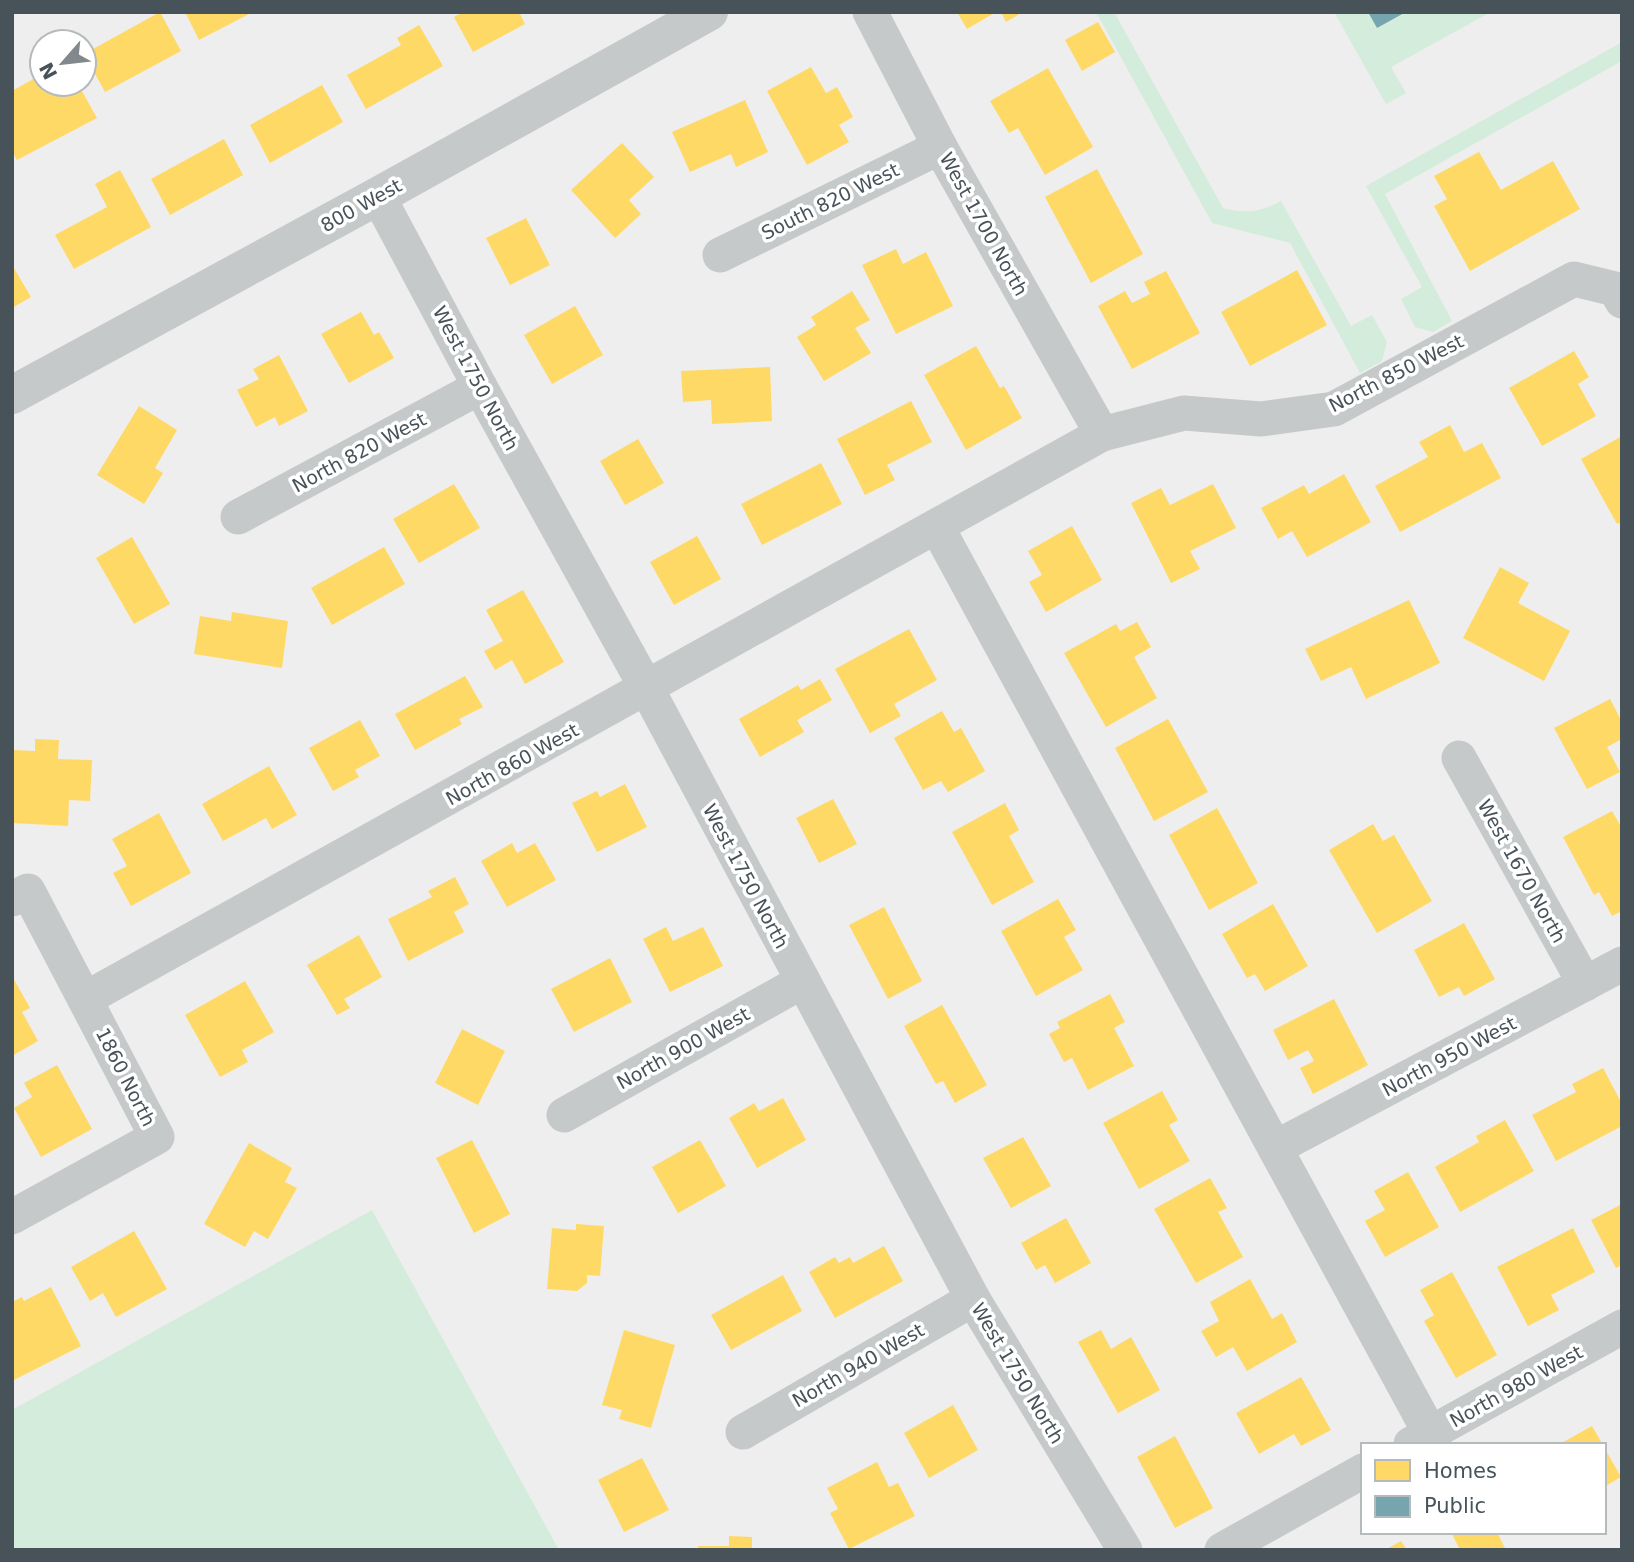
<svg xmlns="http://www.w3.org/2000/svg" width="1634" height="1562" viewBox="0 0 1634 1562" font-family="'DejaVu Sans',sans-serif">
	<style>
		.green { fill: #d4ecdb }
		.homes { fill: #ffd966 }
		.public { fill: #76a5af }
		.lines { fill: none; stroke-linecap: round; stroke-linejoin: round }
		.minor { stroke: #c6c9ca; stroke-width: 35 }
		.tertiary { stroke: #c6c9ca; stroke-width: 38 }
		.labels { text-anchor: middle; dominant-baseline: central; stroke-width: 7; stroke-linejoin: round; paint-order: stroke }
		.street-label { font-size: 19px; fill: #475259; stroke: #fff }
	</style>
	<rect width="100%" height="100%" fill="#efeeee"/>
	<g class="green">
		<path d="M 1096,12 L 1114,12 L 1223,208 C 1245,214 1261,212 1281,201 L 1351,326 L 1372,315 L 1387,342 L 1382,361 L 1360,373 L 1290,243 L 1212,223 Z"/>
		<polygon points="1334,12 1368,12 1377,28 1406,12 1491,12 1391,67 1406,93 1386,104"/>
		<polygon points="1622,42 1622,61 1385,194 1452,321 1433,332 1415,327 1401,299 1422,287 1366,186"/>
		<polygon points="372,1210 559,1550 12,1550 12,1410"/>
	</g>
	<g class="homes">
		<polygon points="160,12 181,51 105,92 84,54"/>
		<polygon points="185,12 253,12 199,40"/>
		<polygon points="463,12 519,12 525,24 473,52 454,17"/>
		<polygon points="957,12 996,12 967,29"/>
		<polygon points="1001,12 1023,12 1006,22"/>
		<polygon points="1098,22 1115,52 1082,71 1065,40"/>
		<polygon points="419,25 443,66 366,109 347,75 401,45 397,38"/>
		<polygon points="811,67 826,93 837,87 853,117 839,125 849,142 807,165 767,91"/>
		<polygon points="1048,68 1093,147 1045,175 1018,128 1009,133 990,101"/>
		<polygon points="42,74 42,84 78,84 97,118 17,160 12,151 12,91"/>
		<polygon points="322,85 343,122 270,163 250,125"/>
		<polygon points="745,100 768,152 736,167 731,154 690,172 672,132"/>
		<polygon points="224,139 243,175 170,215 151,179"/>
		<polygon points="622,143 654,177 629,200 641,214 615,238 571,190"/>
		<polygon points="1479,152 1501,190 1553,161 1580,209 1470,271 1434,206 1447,199 1434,176"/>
		<polygon points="1097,169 1143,254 1091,283 1045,197"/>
		<polygon points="120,170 151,227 74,269 55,235 107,207 95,184"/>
		<polygon points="526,218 550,265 510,285 486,238"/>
		<polygon points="896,249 903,264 926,252 953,306 896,334 862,265"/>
		<polygon points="12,265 31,297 12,308"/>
		<polygon points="1297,270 1327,325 1250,366 1221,312"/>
		<polygon points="1166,271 1200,333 1132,369 1098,306 1125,291 1132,303 1150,294 1144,282"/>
		<polygon points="852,291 870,320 855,328 871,353 824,381 797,337 816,325 811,317"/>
		<polygon points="575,306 603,355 552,384 524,335"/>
		<polygon points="361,312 374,335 379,332 394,358 349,383 321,334"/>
		<polygon points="976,346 1000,388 1004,386 1022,418 966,450 924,375"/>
		<polygon points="1574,351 1589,377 1578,384 1596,416 1542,446 1509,388"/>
		<polygon points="279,355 308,411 279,426 275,417 256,427 237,390 259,379 253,369"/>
		<polygon points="770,367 772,421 712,424 711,400 683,402 681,371"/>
		<polygon points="911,401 932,442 887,465 895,480 865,495 837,439"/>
		<polygon points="139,406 177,430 155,468 163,473 144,504 97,475"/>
		<polygon points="1450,425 1464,452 1482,443 1501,478 1400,532 1375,486 1428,457 1419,442"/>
		<polygon points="1622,436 1622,522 1617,524 1581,459"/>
		<polygon points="638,439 664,483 625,505 600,461"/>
		<polygon points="821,463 842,504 762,545 741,504"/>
		<polygon points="1344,474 1371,522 1307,557 1292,531 1278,539 1261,508 1304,485 1309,494"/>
		<polygon points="454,484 480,528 419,563 393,519"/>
		<polygon points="1213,484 1236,528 1190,551 1200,569 1171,583 1131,503 1161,488 1170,505"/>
		<polygon points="1072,526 1102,580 1046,612 1029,582 1042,575 1028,551"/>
		<polygon points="697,536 721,579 674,605 650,562"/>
		<polygon points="132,537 170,604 134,624 96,558"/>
		<polygon points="384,547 405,584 332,625 311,588"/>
		<polygon points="1500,567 1529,583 1518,603 1570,631 1544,681 1463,638"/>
		<polygon points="523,590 564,662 525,684 512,660 495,670 484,651 503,641 486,610"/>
		<polygon points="1409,600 1440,663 1366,699 1351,667 1321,681 1305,649"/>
		<polygon points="232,612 288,621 282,668 194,654 200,616 231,621"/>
		<polygon points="1137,622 1151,647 1134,657 1157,698 1106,727 1064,653 1116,624 1120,631"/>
		<polygon points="909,629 937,680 894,704 901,716 870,733 835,669"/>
		<polygon points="465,676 483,707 459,719 462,724 415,750 395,714"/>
		<polygon points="820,679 832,700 797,720 804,732 760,757 739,719 798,685 801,690"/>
		<polygon points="1610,699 1622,722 1622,739 1607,747 1620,772 1587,789 1554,728"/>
		<polygon points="942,711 954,732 961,728 985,771 948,792 941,781 923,790 894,738"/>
		<polygon points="1168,719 1208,792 1154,821 1115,748"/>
		<polygon points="360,720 380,756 355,770 359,777 333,791 309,748"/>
		<polygon points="35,739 59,740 58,759 92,760 90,801 69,800 68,826 12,823 13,750 35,751"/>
		<polygon points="269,766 297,815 272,829 266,818 223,841 202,804"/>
		<polygon points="625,784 647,827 597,852 572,803 597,791 600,797"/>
		<polygon points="833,799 857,844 819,863 796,818"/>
		<polygon points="1005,803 1019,830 1009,836 1034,882 992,905 952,832"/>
		<polygon points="1217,808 1258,883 1209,910 1169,835"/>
		<polygon points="1612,811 1622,828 1622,911 1612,916 1599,892 1594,895 1563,837"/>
		<polygon points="159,813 191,873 131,906 113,873 127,866 112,839"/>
		<polygon points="1373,824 1383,841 1394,835 1432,901 1377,933 1329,850"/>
		<polygon points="512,843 517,853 535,843 556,880 507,907 481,861"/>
		<polygon points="455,877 469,904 454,912 464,932 408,961 388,919 432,897 428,891"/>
		<polygon points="1058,899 1076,930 1064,937 1083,970 1036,996 1001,931"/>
		<polygon points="1273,904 1308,966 1265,991 1255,974 1247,978 1222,934"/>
		<polygon points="884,907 922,981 888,999 849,925"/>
		<polygon points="1464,923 1495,979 1464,996 1459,987 1439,997 1414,950"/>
		<polygon points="666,927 673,941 703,927 723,966 670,992 643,939"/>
		<polygon points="359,935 382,977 344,999 350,1008 337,1015 307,965"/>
		<polygon points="610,958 632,1002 574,1032 551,989"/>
		<polygon points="12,976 30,1008 22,1012 38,1041 12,1056"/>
		<polygon points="245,981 274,1032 242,1050 248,1062 220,1077 185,1015"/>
		<polygon points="1110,994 1125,1022 1114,1028 1134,1066 1088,1090 1072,1058 1064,1062 1049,1034 1060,1028 1057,1022"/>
		<polygon points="1334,999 1368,1065 1313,1094 1300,1068 1314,1061 1308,1050 1288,1060 1273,1030"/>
		<polygon points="942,1005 987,1085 955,1103 943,1081 936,1084 904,1026"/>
		<polygon points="462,1029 505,1051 478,1105 435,1083"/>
		<polygon points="57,1065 92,1129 41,1157 14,1108 32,1097 24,1083"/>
		<polygon points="1603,1068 1622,1104 1622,1126 1556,1161 1532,1115 1576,1092 1572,1084"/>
		<polygon points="1162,1091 1178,1120 1169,1125 1190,1161 1139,1189 1103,1123"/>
		<polygon points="783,1098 806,1140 757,1168 729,1118 754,1103 759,1111"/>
		<polygon points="1505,1120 1534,1171 1460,1212 1435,1167 1479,1142 1476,1136"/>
		<polygon points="1023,1137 1051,1186 1011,1208 983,1158"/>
		<polygon points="472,1140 510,1214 474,1233 436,1158"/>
		<polygon points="700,1140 726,1186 678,1213 652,1167"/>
		<polygon points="249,1143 292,1168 285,1182 297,1188 268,1239 254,1231 245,1247 204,1224"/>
		<polygon points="1408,1172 1439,1227 1385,1257 1365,1221 1385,1210 1374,1191"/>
		<polygon points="1210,1178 1227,1208 1218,1212 1243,1257 1196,1283 1154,1209"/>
		<polygon points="1622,1204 1622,1265 1616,1268 1591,1220"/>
		<polygon points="1066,1218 1091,1263 1055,1283 1045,1265 1036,1270 1021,1243"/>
		<polygon points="576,1224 604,1226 600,1276 587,1275 587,1283 577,1291 547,1289 552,1228 576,1230"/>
		<polygon points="1573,1228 1595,1272 1551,1295 1559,1310 1528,1326 1497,1267"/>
		<polygon points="134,1231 167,1289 116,1317 103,1293 90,1301 71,1267"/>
		<polygon points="884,1246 903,1281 835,1318 809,1272 835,1257 839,1263 850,1257 853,1263"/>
		<polygon points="1452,1272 1497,1355 1456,1378 1424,1321 1434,1315 1420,1290"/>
		<polygon points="783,1275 802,1311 731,1350 711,1315"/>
		<polygon points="1250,1279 1272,1319 1282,1313 1297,1342 1247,1371 1233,1347 1216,1357 1201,1331 1219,1321 1210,1302"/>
		<polygon points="51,1287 81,1346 12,1381 12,1302 22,1297 24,1301"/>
		<polygon points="624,1330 675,1345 651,1428 619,1419 622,1410 602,1405"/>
		<polygon points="1101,1330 1111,1349 1131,1337 1160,1390 1118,1413 1078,1342"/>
		<polygon points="1301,1377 1331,1430 1301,1446 1294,1434 1259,1454 1236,1413"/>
		<polygon points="953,1405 978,1450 929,1478 904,1433"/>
		<polygon points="1592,1426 1603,1445 1558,1445"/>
		<polygon points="1175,1436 1213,1508 1175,1528 1137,1457"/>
		<polygon points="1604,1447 1621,1477 1604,1487"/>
		<polygon points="642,1458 669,1510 624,1532 598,1480"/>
		<polygon points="877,1462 889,1487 898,1483 915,1516 849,1549 830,1513 838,1509 827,1488"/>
		<polygon points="1451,1532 1497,1532 1506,1550 1460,1550"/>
		<polygon points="729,1536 752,1537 752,1550 698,1550 698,1546 729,1546"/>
		<polygon points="1401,1541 1407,1550 1385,1550"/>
	</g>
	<polygon class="public" points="1368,12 1406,12 1377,28"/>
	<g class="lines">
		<g class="minor">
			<polyline points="870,12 940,147 1102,434"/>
			<polyline points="378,196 480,387 647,689 973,1299 1125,1550"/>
			<polyline points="720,255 940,147"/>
			<polyline points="238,517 480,387"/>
			<polyline points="937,527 1430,1433"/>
			<polyline points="1459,758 1585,984"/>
			<polyline points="12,899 28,891 157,1137 12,1217"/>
			<polyline points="85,999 1102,434 1184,413 1261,419 1334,409 1574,279 1615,289 1622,301"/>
			<polyline points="564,1115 803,981"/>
			<polyline points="1275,1148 1622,964"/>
			<polyline points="743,1432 973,1299"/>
			<polyline points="1411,1444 1622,1327"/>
			<polyline points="1222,1550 1363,1471"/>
		</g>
		<polyline class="tertiary" points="12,395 378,196 709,12"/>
	</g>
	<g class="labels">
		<g class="street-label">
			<text transform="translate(830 201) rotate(-26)">South 820 West</text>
			<text transform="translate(361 205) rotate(-29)">800 West</text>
			<text transform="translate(984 224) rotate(61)">West 1700 North</text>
			<text transform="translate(1396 373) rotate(-27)">North 850 West</text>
			<text transform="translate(476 378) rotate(62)">West 1750 North</text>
			<text transform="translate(359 452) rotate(-28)">North 820 West</text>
			<text transform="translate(512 764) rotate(-29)">North 860 West</text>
			<text transform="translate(1522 871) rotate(61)">West 1670 North</text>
			<text transform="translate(746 876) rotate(62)">West 1750 North</text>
			<text transform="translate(683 1048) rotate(-29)">North 900 West</text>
			<text transform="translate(1449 1056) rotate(-28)">North 950 West</text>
			<text transform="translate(126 1077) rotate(63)">1860 North</text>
			<text transform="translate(858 1365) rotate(-30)">North 940 West</text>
			<text transform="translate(1018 1373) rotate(59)">West 1750 North</text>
			<text transform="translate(1516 1386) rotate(-29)">North 980 West</text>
		</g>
	</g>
	<rect width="1634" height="1562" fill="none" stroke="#475259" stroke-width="28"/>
	<rect x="1361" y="1443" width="245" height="91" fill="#ffffff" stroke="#b5babd" stroke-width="2"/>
	<rect x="1375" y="1460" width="35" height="21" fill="#ffd966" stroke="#b5babd" stroke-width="2"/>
	<text x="1424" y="1478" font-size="21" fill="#475259">Homes</text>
	<rect x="1375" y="1496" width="35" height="21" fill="#76a5af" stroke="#b5babd" stroke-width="2"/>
	<text x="1424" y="1513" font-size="21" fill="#475259">Public</text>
	<g transform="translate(63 63) rotate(242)"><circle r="33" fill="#ffffff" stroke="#b5babd" stroke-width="2"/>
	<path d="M0-5L12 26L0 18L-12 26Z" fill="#82898d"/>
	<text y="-10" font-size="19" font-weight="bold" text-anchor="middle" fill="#475259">N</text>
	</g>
</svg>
